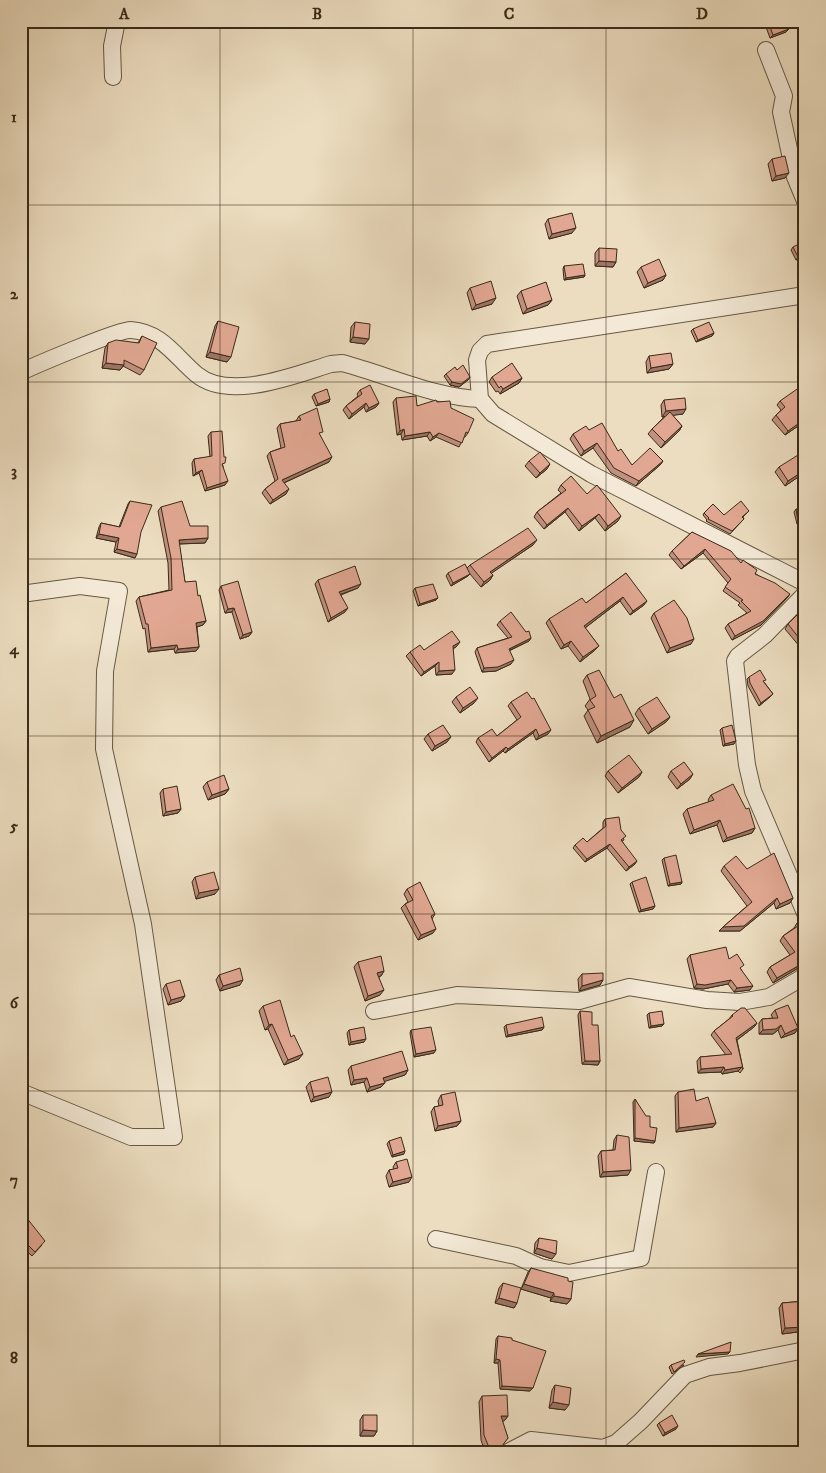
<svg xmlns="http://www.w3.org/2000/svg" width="826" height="1473" viewBox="0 0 826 1473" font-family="'IM FELL DW Pica',serif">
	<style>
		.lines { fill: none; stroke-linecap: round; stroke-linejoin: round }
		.minor-casing { stroke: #665842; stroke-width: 18 }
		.minor { stroke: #f3e9d6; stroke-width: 16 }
		.wall { fill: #c2907e; stroke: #3a2b18 }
		.shaded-wall { fill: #9e7566; stroke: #3a2b18 }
		.building { fill: #e1a792; stroke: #3a2b18 }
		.grid { fill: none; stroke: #3a2b18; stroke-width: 1; stroke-opacity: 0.55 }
		.neatline { fill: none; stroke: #3a2b18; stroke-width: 2 }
		.grid-label { font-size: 16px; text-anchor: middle; font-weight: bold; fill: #3a2b18 }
	</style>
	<rect width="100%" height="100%" fill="#ecddc0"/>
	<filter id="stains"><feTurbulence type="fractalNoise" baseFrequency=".004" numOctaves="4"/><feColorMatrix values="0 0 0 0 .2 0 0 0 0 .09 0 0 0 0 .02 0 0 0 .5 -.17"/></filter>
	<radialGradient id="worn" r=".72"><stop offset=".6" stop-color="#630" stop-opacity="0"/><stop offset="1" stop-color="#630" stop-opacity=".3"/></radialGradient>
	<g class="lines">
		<defs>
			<g id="minor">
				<polyline points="766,50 784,96 781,112 795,177 805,201"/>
				<polyline points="113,77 112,46 117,21"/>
				<polyline points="805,295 487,344 480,351 477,360 480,399 493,414 591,474 805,583"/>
				<path d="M 21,372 C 36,365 120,329 131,330 C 161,332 175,356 196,374 C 229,402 295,375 331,364 L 342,363 C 388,375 433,397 480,399"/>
				<polyline points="21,594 80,586 119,591 105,671 104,749 143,924 174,1137 131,1137 21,1092"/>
				<polyline points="805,594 765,635 738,656 735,661 747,765 753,791 805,913"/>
				<polyline points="374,1011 457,995 579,1001 629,987 707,1000 740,1002 769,997 805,976"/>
				<polyline points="436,1239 516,1256 540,1267 569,1273 641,1258 656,1172"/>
				<polyline points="508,1452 531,1440 603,1448 616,1443 641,1421 685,1375 709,1367 740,1363 805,1350"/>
			</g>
		</defs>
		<use href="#minor" class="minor-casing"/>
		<use href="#minor" class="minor"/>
	</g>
	<g class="wall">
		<polygon points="757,21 786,21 789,29 786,32 770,38 766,27 758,28"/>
		<polygon points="772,159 785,178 772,181 768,164"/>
		<polygon points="548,219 572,233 549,239 545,224"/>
		<polygon points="793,247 805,255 796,260 791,250"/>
		<polygon points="599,248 616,262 613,267 595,266 595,253"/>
		<polygon points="564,266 585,275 584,277 564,280 563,269"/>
		<polygon points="641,267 666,275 663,280 644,288 637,272"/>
		<polygon points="470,288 492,304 472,310 467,293"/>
		<polygon points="521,291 552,300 548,305 523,314 517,296"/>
		<polygon points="218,321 227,362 206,357 215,326"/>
		<polygon points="355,322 365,344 350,342 351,327"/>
		<polygon points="693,329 714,333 712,336 696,342 691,331"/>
		<polygon points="142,336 144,370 140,375 123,366 120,370 102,368 105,348 108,343 138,343"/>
		<polygon points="649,356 673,364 669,369 647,373 646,362"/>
		<polygon points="446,374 470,377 468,380 459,387 450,385 444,376"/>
		<polygon points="492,377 522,378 519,383 500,394 498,391 496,392 489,382"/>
		<polygon points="360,390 379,403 376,407 366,412 364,407 349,419 343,410 346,406 358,396 357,394"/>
		<polygon points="805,393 805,429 801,424 785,435 772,420 776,415 781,410 777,405 780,401"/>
		<polygon points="314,394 330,399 329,402 316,406 312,397"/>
		<polygon points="396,398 417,406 451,408 468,433 465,437 464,437 459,447 436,437 430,441 427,436 402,440 401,434 397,435 393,402"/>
		<polygon points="664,400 683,414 672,415 682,426 679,431 661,448 648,434 652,429 665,416 662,417 661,405"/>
		<polygon points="299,416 320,435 329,462 284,483 286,494 270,504 262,493 265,489 275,481 267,456 270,452 281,448 277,428 280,424 296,421"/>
		<polygon points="589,430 618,451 632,465 663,461 660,465 636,486 611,473 593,448 581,456 570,439 573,434"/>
		<polygon points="211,432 223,466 225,485 205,491 199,473 193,476 192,463 194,459 210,457 208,436"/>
		<polygon points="529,461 547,469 536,478 525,466"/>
		<polygon points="805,464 805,472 804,473 785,486 775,472 779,467"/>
		<polygon points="561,485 587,494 618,521 605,531 595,518 579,531 565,512 544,529 534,517 537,512 561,493 558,490"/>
		<polygon points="130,501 135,558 114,552 116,542 96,538 99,527 101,523 119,527 128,504"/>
		<polygon points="161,507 208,538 205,543 179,544 185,582 198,596 206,621 203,625 197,627 199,647 196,651 175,653 174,649 148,652 145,628 143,629 136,601 139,597 169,590 168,563 158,511"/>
		<polygon points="796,509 805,523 797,524 794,512"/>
		<polygon points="749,511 743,517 744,519 742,521 730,534 706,521 707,520 703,515 704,513 724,515"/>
		<polygon points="692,532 741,563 788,597 761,625 732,640 725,628 728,624 747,613 738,605 740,603 723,591 728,583 703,553 681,569 669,555 672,551"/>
		<polygon points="533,545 491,573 493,575 490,580 481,587 470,574 468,576 451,586 446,576 448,573 467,568 470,565"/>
		<polygon points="626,573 644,605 630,615 620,601 585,628 599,646 595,650 580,662 568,646 561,649 546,623 549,619 586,603"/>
		<polygon points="318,580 358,588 341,595 345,612 328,622 315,584"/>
		<polygon points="221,586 252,632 249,636 240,639 232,612 225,613 219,590"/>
		<polygon points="415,588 436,600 418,606 413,591"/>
		<polygon points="805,607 805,644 800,647 785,629 788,624"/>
		<polygon points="654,613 691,644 667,653 651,618"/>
		<polygon points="500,621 526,632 531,638 529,641 509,651 511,664 496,671 482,672 475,652 477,648 508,638 497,625"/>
		<polygon points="457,646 453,649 452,674 436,675 435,666 421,676 406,656 410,652"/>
		<polygon points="587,675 630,727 597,743 584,716 588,710 585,706 590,699 583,681"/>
		<polygon points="749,677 764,682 773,694 771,696 759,706 748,686 747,679"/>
		<polygon points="456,697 474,703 460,713 452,702"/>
		<polygon points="511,702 548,734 536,740 533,733 505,753 503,751 489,762 476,742 478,738 497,736 517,720 508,706"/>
		<polygon points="639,708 670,717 666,722 648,734 635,714"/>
		<polygon points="722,728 734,744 723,746 720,730"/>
		<polygon points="428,734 447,742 432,751 424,739"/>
		<polygon points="608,771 642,772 639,777 618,793 605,776"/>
		<polygon points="671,771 690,779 677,789 668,777"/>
		<polygon points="207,782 229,789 225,794 208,800 203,787"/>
		<polygon points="163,789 181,809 178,813 163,816 160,793"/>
		<polygon points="711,795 755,828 752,833 723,842 717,825 690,834 683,814 687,809 709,802 708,800"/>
		<polygon points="605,819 621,830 624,840 622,841 635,864 626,871 607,848 585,862 573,848 575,845 587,842 603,828 603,822"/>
		<polygon points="664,858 682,882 681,884 668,886 662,860"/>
		<polygon points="724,866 747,869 793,898 790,903 776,909 774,903 740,931 719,931 723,927 747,906 721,871"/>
		<polygon points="805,871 805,883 800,876"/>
		<polygon points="195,877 215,894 196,899 192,882"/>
		<polygon points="632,882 655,906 653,909 639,912 630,884"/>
		<polygon points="407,889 435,914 432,919 433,933 418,940 401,908 405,904 408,902 404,894"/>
		<polygon points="805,920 800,967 773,983 767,972 770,967 790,955 780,941 783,936 794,928 797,923"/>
		<polygon points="690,955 729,959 741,969 750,990 734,992 728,984 703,989 694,988 687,959"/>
		<polygon points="358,962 384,971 381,976 379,976 380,995 365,1001 354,967"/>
		<polygon points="582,974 603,980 600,985 579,991 578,979"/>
		<polygon points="219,975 240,985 220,991 216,980"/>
		<polygon points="166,984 185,996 181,1001 168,1005 163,989"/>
		<polygon points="263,1006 299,1059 284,1065 268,1029 265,1030 259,1011"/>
		<polygon points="775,1010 798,1028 795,1033 781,1038 778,1030 773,1034 759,1034 759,1023 762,1019 773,1018 771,1015"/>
		<polygon points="580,1011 592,1025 600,1061 598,1065 582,1064 578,1015"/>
		<polygon points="649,1013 664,1024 662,1026 649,1028 647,1015"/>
		<polygon points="732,1015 757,1023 754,1027 737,1040 743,1069 740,1073 738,1071 722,1074 721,1072 698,1073 697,1061 700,1057 726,1055 711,1035 714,1031 729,1019"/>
		<polygon points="506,1025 544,1027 542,1030 506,1037 504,1027"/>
		<polygon points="349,1030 364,1042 349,1045 347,1033"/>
		<polygon points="411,1030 434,1053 414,1057 410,1033"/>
		<polygon points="351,1066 408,1070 405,1075 384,1081 385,1083 381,1087 367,1092 364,1082 351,1085 348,1070"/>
		<polygon points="310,1082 329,1097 311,1102 306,1087"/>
		<polygon points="678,1092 696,1101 716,1123 713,1127 676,1132 675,1096"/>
		<polygon points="441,1095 461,1121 457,1126 435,1131 431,1112 434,1107 439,1106 438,1101"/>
		<polygon points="635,1099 650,1127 655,1141 654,1143 634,1141 633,1102"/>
		<polygon points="617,1135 628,1175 600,1177 598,1156 601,1151 613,1150 614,1140"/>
		<polygon points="389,1141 404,1154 392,1157 387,1144"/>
		<polygon points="396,1162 409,1182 389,1187 386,1176 389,1170 394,1169 393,1167"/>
		<polygon points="21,1221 42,1245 32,1256 21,1246"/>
		<polygon points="539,1238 552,1259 534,1253 535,1243"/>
		<polygon points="531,1268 568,1281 571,1299 567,1304 550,1301 551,1298 521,1289 528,1272"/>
		<polygon points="503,1283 517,1303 514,1308 495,1303 499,1288"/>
		<polygon points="805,1301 805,1331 782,1334 779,1308 782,1303"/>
		<polygon points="498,1336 512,1340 533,1388 530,1391 500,1389 498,1363 494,1363 496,1339"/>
		<polygon points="671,1365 684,1365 672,1374 669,1367"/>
		<polygon points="555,1385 565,1410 549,1408 552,1390"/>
		<polygon points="482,1396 508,1416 504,1421 502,1421 508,1438 497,1452 485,1452 481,1440 479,1402"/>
		<polygon points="363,1415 377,1431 374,1436 360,1436 360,1420"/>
		<polygon points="659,1423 676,1429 663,1436 657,1425"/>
	</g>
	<g class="shaded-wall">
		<polygon points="760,24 769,24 766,27 758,28"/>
		<polygon points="789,29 786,32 770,38 773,35"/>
		<polygon points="789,173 785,178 772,181 776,176"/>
		<polygon points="576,228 572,233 549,239 552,234"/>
		<polygon points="805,254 805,255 796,260 798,257"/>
		<polygon points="599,261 616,262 613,267 595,266"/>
		<polygon points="585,275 584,277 564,280 566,278"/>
		<polygon points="666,275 663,280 644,288 648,283"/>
		<polygon points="496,298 492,304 472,310 476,305"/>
		<polygon points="552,300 548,305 523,314 527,309"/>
		<polygon points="714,333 712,336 696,342 698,340"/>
		<polygon points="353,337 369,339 365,344 350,342"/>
		<polygon points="210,352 231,357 227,362 206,357"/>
		<polygon points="106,363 124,365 120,370 102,368"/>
		<polygon points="673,364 669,369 647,373 651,368"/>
		<polygon points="470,377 468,380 459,387 450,385 452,382"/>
		<polygon points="522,378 519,383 500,394 503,389"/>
		<polygon points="330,399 329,402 316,406 318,404"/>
		<polygon points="366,403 364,407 349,419 352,414"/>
		<polygon points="379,403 376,407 366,412 369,408"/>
		<polygon points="686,409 683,414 662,417 666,411"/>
		<polygon points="804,419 801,424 785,435 788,431"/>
		<polygon points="682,426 679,431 661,448 665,442"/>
		<polygon points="404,429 401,434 397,435 400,431"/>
		<polygon points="430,432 427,436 402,440 405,436"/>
		<polygon points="439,433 436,437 430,441 433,437"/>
		<polygon points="597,443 593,448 581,456 584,451"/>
		<polygon points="332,457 329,462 279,485 282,480"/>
		<polygon points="663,461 660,465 636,486 639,481"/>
		<polygon points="550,464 547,469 536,478 540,473"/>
		<polygon points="202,470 199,473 193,476 196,473"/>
		<polygon points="805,470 804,473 785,486 788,481"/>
		<polygon points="228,481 225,485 205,491 207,488"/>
		<polygon points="289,489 286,494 270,504 273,500"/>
		<polygon points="568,508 565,512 544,529 547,525"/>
		<polygon points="599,514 595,518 579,531 582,526"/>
		<polygon points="621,516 618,521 605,531 608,526"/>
		<polygon points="805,520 805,523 797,524 798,522"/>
		<polygon points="99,534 119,538 116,542 96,538"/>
		<polygon points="208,538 205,543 176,544 179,540"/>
		<polygon points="537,540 533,545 486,577 490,572"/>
		<polygon points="117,549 137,554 135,558 114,552"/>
		<polygon points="705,549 703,553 681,569 684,566"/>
		<polygon points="470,574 468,576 451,586 453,583"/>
		<polygon points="493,575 490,580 481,587 484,582"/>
		<polygon points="361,584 358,588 336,596 339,592"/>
		<polygon points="790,594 788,597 761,625 732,640 735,636"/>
		<polygon points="623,597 620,601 581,631 584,626"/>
		<polygon points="438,598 436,600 418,606 420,604"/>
		<polygon points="647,601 644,605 630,615 633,611"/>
		<polygon points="234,608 232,612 225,613 228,609"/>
		<polygon points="348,608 345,612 328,622 331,618"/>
		<polygon points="206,621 203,625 193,628 196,623"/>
		<polygon points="252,632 249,636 240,639 243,635"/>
		<polygon points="531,638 529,641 506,652 509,649"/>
		<polygon points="694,639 691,644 667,653 670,648"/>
		<polygon points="571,641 568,646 561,649 564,645"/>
		<polygon points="460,642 457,646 450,651 453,646"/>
		<polygon points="177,645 174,649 148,652 151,648"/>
		<polygon points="599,646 595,650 580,662 583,657"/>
		<polygon points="199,647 196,651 175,653 178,649"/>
		<polygon points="514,660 511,664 496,671 482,672 484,668"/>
		<polygon points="439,662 435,666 421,676 424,672"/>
		<polygon points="455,670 452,674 436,675 439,671"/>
		<polygon points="773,694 771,696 759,706 761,703"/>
		<polygon points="478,698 474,703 460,713 463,708"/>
		<polygon points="670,717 666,722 648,734 652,729"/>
		<polygon points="634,720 630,727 597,743 601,736"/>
		<polygon points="536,729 533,733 505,753 508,749"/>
		<polygon points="551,730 548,734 536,740 539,736"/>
		<polygon points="451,737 447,742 432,751 435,746"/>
		<polygon points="736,741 734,744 723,746 725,744"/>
		<polygon points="506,747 503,751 489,762 492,758"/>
		<polygon points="642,772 639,777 618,793 622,788"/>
		<polygon points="693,774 690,779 677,789 681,784"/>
		<polygon points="229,789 225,794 208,800 212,795"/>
		<polygon points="181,809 178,813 163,816 166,812"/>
		<polygon points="720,820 717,825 690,834 694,830"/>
		<polygon points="755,828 752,833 723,842 727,838"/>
		<polygon points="610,844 607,848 585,862 587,859"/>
		<polygon points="637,861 635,864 626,871 629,867"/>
		<polygon points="682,882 681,884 668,886 670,884"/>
		<polygon points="219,889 215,894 196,899 199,893"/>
		<polygon points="777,898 774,903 740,931 719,931 723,927"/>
		<polygon points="793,898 790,903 776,909 780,904"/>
		<polygon points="655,906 653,909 639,912 641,910"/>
		<polygon points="436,929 433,933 418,940 421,935"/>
		<polygon points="805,962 805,966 800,967 773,983 777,978"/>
		<polygon points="384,971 381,976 374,978 377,973"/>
		<polygon points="243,980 240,985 220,991 223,986"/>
		<polygon points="603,980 600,985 579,991 582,986"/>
		<polygon points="731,980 728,984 703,989 694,988 697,984"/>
		<polygon points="753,986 750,990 734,992 737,988"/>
		<polygon points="384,990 380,995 365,1001 368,996"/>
		<polygon points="185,996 181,1001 168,1005 171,1000"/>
		<polygon points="757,1023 754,1027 733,1043 736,1038"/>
		<polygon points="272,1024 268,1029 265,1030 269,1025"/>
		<polygon points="664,1024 662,1026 649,1028 651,1026"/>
		<polygon points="781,1025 778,1030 773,1034 759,1034 763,1030"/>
		<polygon points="544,1027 542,1030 506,1037 508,1035"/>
		<polygon points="798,1028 795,1033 781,1038 785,1034"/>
		<polygon points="366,1039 364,1042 349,1045 351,1042"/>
		<polygon points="436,1050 434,1053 414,1057 416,1054"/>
		<polygon points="303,1054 299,1059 284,1065 288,1060"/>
		<polygon points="585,1061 600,1061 598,1065 582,1064"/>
		<polygon points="724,1067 721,1072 698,1073 701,1069"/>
		<polygon points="742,1067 738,1071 722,1074 725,1070"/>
		<polygon points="408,1070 405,1075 380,1083 383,1078"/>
		<polygon points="367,1078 364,1082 351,1085 354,1080"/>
		<polygon points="385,1083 381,1087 367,1092 370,1087"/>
		<polygon points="332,1092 329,1097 311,1102 314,1097"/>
		<polygon points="461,1121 457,1126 435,1131 438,1126"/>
		<polygon points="716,1123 713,1127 676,1132 679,1128"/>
		<polygon points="635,1138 655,1141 654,1143 634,1141"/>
		<polygon points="405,1151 404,1154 392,1157 393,1155"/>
		<polygon points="631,1170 628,1175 600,1177 603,1172"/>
		<polygon points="412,1177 409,1182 389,1187 393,1182"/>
		<polygon points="537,1248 556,1254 552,1259 534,1253"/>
		<polygon points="524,1284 554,1293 551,1298 521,1289"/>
		<polygon points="554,1296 571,1299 567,1304 550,1301"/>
		<polygon points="499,1298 517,1303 514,1308 495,1303"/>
		<polygon points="805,1327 805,1331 782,1334 785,1328"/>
		<polygon points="730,1352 728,1354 696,1357 698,1354"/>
		<polygon points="496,1359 500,1360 498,1363 494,1363"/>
		<polygon points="502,1386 533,1388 530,1391 500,1389"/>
		<polygon points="553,1402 569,1405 565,1410 549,1408"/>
		<polygon points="501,1416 508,1416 504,1421 497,1421"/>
		<polygon points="678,1426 676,1429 663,1436 665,1433"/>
		<polygon points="363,1430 377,1431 374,1436 360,1436"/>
		<polygon points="502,1446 498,1451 488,1452 490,1450"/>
	</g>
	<g class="building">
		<polygon points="760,21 786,21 789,29 773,35 769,24 760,24"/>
		<polygon points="785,156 789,173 776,176 772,159"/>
		<polygon points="572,213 576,228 552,234 548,219"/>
		<polygon points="805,241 805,254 798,257 793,247"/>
		<polygon points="599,248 617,249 616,262 599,261"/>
		<polygon points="659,259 666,275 648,283 641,267"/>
		<polygon points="583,264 585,275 566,278 564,266"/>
		<polygon points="491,281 496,298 476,305 470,288"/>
		<polygon points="546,282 552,300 527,309 521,291"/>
		<polygon points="218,321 239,327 231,357 210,352"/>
		<polygon points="355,322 370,324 369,339 353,337"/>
		<polygon points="709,322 714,333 698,340 693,329"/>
		<polygon points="142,336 157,343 144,370 124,360 124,365 106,363 108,343 116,340 139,343"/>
		<polygon points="671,353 673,364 651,368 649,356"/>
		<polygon points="512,363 522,378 503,389 501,386 499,388 492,377"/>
		<polygon points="463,365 470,377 461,384 452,382 446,374 455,367 457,370"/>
		<polygon points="370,385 379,403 369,408 366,403 352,414 346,406 362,394 360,390"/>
		<polygon points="800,387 805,393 805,419 788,431 776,415 785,407 780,401"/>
		<polygon points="327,389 330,399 318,404 314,394"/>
		<polygon points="416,396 417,406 436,400 437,402 450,401 451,408 474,419 468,433 466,432 462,443 439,433 433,437 430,432 405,436 404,429 400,431 396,398"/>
		<polygon points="685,398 686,409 666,411 664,400"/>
		<polygon points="317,408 323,432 319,433 332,457 282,480 289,489 273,500 265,489 278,479 270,452 285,447 280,424 301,420 299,416"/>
		<polygon points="670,412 682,426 665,442 652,429"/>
		<polygon points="602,423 618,451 621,449 632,465 650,448 663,461 639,481 614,468 597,443 584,451 573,434 586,426 589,430"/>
		<polygon points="222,431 224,457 226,457 225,463 222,464 228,481 207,488 202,470 196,473 194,459 212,456 211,432"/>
		<polygon points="540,452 550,464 540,473 529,461"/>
		<polygon points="798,455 805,464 805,470 788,481 779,467"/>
		<polygon points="571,476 587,494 597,485 621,516 608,526 599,514 582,526 568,508 547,525 537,512 566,490 561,485"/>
		<polygon points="130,501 152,505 141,532 137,554 117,549 119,538 99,534 101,523 120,527"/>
		<polygon points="182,501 190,526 208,526 208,538 179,540 185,582 196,581 198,596 200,595 206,621 196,623 199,647 178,649 177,645 151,648 148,624 146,624 139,597 172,590 171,558 161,507"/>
		<polygon points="741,501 749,511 742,517 744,519 732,531 708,519 709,518 704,513 713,504 724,515"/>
		<polygon points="805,508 805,520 798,522 796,509"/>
		<polygon points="528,528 537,540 490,572 493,575 484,582 470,565"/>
		<polygon points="692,532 731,551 741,563 743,560 757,570 755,574 775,583 790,594 763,621 735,636 728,624 751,611 741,601 743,600 725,587 731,579 705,549 684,566 672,551"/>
		<polygon points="465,564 470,574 453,583 448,573"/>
		<polygon points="355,566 361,584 339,592 348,608 331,618 318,580"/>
		<polygon points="626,573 647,601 633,611 623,597 584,626 599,646 583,657 571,641 564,645 549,619 582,598 586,603"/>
		<polygon points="238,581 252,632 243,635 234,608 228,609 221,586"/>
		<polygon points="433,584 438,598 420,604 415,588"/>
		<polygon points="674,600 687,618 694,639 670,648 654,613"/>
		<polygon points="805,607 805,642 803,643 788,624"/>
		<polygon points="511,612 526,632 529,631 531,638 509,649 514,660 498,667 484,668 477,648 512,637 500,621"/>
		<polygon points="452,631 460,642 453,646 455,670 439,671 439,662 424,672 410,652 420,645 424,650"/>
		<polygon points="599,670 614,698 621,694 634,720 601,736 588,710 595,707 590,700 596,696 587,675"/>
		<polygon points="760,670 766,680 763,681 773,694 761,703 750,683 749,677"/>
		<polygon points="470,687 478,698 463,708 456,697"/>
		<polygon points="527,692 532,699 534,698 551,730 539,736 536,729 508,749 506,747 492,758 478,738 492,729 497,736 521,717 511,702"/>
		<polygon points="657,697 670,717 652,729 639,708"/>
		<polygon points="443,725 451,737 435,746 428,734"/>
		<polygon points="732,725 736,741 725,744 722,728"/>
		<polygon points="629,755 642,772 622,788 608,771"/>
		<polygon points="684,762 693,774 681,784 671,771"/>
		<polygon points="224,775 229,789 212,795 207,782"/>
		<polygon points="733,784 746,809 749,808 755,828 727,838 720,820 694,830 687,809 714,800 711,795"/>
		<polygon points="177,786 181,809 166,812 163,789"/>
		<polygon points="619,817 621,830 626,836 621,840 637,861 629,867 610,844 587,859 575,845 583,838 587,842 606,826 605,819"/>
		<polygon points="774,853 793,898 780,904 777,898 744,926 723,927 752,902 724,866 736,856 747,869"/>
		<polygon points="676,855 682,882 670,884 664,858"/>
		<polygon points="214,872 219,889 199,893 195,877"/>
		<polygon points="646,877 655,906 641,910 632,882"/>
		<polygon points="420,882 435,914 431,916 436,929 421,935 405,904 413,900 407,889"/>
		<polygon points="805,920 805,962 777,978 770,967 795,952 783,936 798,926 797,923"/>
		<polygon points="726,947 729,959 737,954 744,965 740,968 753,986 737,988 731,980 705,985 697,984 690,955"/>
		<polygon points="381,956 384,971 377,973 384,990 368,996 358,962"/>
		<polygon points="240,968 243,980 223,986 219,975"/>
		<polygon points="603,973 603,980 582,986 582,974"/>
		<polygon points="180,980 185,996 171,1000 166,984"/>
		<polygon points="280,1000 291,1037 294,1035 303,1054 288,1060 272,1024 269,1025 263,1006"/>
		<polygon points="788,1005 798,1028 785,1034 781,1025 776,1029 763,1030 762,1019 778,1018 775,1010"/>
		<polygon points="741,1008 745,1008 757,1023 736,1038 743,1069 742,1067 725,1070 724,1067 701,1069 700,1057 732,1054 714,1031 733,1016 732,1015"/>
		<polygon points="580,1011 592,1012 592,1025 598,1025 600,1061 585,1061"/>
		<polygon points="662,1011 664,1024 651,1026 649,1013"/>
		<polygon points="542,1017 544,1027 508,1035 506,1025"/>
		<polygon points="364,1027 366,1039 351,1042 349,1030"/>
		<polygon points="431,1027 436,1050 416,1054 411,1030"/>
		<polygon points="402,1051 408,1070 383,1078 385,1083 370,1087 367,1078 354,1080 351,1066"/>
		<polygon points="328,1077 332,1092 314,1097 310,1082"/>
		<polygon points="694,1089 696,1101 708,1097 716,1123 679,1128 678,1092"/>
		<polygon points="455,1092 461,1121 438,1126 434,1107 443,1105 441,1095"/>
		<polygon points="635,1099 646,1116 650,1116 650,1127 657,1128 655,1141 635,1138"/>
		<polygon points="617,1135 629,1137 631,1170 603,1172 601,1151 615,1150"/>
		<polygon points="401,1137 405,1151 393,1155 389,1141"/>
		<polygon points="407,1159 412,1177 393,1182 389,1170 398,1168 396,1162"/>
		<polygon points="26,1217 45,1241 35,1252 23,1240 21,1241 21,1221"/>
		<polygon points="539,1238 557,1241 556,1254 537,1248"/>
		<polygon points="531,1268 568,1278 568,1281 573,1282 571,1299 554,1296 554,1293 524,1284"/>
		<polygon points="503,1283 521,1288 517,1303 499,1298"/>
		<polygon points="805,1301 805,1327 785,1328 782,1303"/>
		<polygon points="498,1336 512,1338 512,1340 546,1351 533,1388 502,1386 500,1360 496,1359"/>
		<polygon points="731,1342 730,1352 698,1354"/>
		<polygon points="684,1360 685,1362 674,1372 671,1365"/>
		<polygon points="555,1385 571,1388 569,1405 553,1402"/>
		<polygon points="507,1395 508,1416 501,1416 508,1438 502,1446 490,1450 484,1435 482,1396"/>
		<polygon points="363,1415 377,1415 377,1431 363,1430"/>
		<polygon points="672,1415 678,1426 665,1433 659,1423"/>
		<polygon points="339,1446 339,1452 317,1452 317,1447"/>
		<polygon points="581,1451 582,1452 567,1452"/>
	</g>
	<path class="grid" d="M 220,21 L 220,1452M 413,21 L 413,1452M 606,21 L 606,1452M 21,205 L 805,205M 21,382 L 805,382M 21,559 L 805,559M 21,736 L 805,736M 21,914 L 805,914M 21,1091 L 805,1091M 21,1268 L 805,1268"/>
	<rect width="826" height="1473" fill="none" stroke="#ecddc0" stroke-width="55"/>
	<rect x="28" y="28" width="770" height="1418" class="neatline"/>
	<g class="grid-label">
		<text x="124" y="19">A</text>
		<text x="317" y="19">B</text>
		<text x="509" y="19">C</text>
		<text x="702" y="19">D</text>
		<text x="14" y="122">1</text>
		<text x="14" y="299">2</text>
		<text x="14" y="476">3</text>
		<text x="14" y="654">4</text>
		<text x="14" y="831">5</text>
		<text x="14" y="1008">6</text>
		<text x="14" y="1185">7</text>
		<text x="14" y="1363">8</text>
	</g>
	<rect width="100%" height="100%" filter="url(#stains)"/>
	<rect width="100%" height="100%" fill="url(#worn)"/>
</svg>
